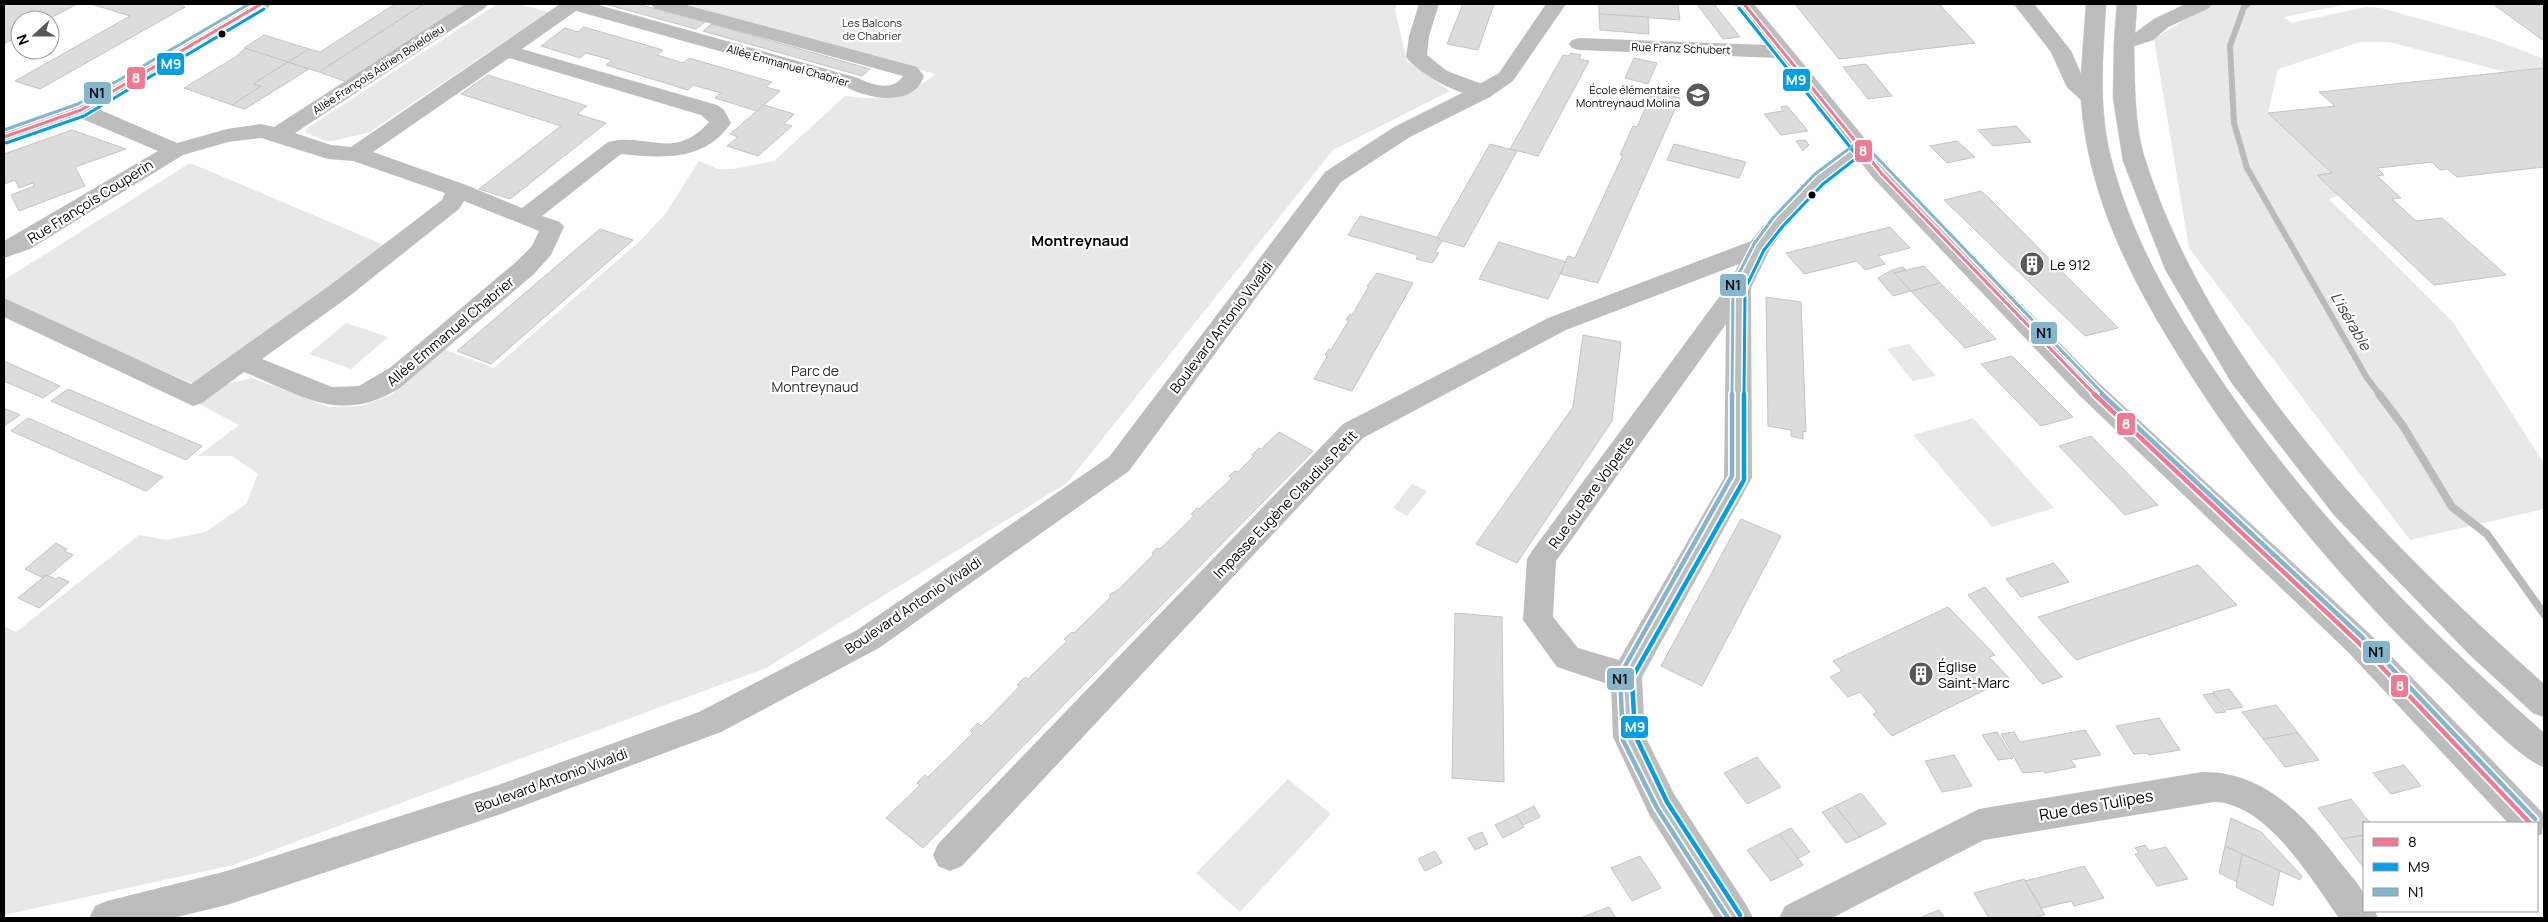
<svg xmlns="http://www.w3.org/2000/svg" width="2548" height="922" viewBox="0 0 2548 922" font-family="Manrope,sans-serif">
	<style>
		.green { fill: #e8e8e8 }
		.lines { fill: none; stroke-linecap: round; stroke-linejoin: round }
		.stream-far1 { stroke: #bababa; stroke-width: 6 }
		.stream { stroke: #bababa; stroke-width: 8 }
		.building { fill: #dcdcdc; stroke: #c4c4c4 }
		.motorway-casing { stroke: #dbdbdb; stroke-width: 1 }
		.minor { fill: #bdbdbd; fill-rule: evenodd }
		.tertiary { fill: #bdbdbd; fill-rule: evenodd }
		.motorway { fill: #bdbdbd; fill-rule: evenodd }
		.bus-1-far1-casing { stroke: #fff; stroke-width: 6 }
		.bus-1-casing { stroke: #fff; stroke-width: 8 }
		.bus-2-far1-casing { stroke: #fff; stroke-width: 6 }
		.bus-2-casing { stroke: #fff; stroke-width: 8 }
		.bus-3-far1-casing { stroke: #fff; stroke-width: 6 }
		.bus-3-casing { stroke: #fff; stroke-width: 8 }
		.bus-1-far1 { stroke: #ef7a91; stroke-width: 3 }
		.bus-1 { stroke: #ef7a91; stroke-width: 4.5 }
		.bus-2-far1 { stroke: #009fe3; stroke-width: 3 }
		.bus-2 { stroke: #009fe3; stroke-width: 4.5 }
		.bus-3-far1 { stroke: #83b6cd; stroke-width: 3 }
		.bus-3 { stroke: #83b6cd; stroke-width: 4.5 }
		.bus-dot { fill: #000; stroke: #fff; stroke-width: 2 }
		.labels { text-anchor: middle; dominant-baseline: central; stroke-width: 4.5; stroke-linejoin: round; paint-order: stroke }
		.far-park-label { font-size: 11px; fill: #2d2d2d; stroke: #fff }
		.far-street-label { font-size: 11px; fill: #000; stroke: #fff }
		.far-poi-label { font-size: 11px; fill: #000; stroke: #fff; text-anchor: end }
		.street-label { font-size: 14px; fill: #000; stroke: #fff }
		.poi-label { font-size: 14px; fill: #000; stroke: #fff; text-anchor: start }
		.park-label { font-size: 14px; fill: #2d2d2d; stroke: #fff }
		.neighbourhood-label { font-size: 15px; font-weight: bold; fill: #000; stroke: #fff }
		.water-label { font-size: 15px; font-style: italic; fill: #3e3e3e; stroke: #fff }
		.near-street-label { font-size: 16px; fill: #000; stroke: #fff }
		.line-badge { stroke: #fff; stroke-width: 2 }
		.badge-label { font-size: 14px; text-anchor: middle; font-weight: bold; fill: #fff }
		.pale-badge-label { font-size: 14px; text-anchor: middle; font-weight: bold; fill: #111 }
	</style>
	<rect width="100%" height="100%" fill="#fff"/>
	<g class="green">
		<polygon points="497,4 519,4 548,12 370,132 333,141 325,141 305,132 306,129"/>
		<path d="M 684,4 L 1397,4 L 1395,10 L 1407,61 L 1450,91 L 1333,150 L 1067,483 L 766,668 L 233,865 L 4,915 L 4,626 L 16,632 L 139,535 L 166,540 L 205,532 L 246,504 L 258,474 L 232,456 L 198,456 L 239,425 L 199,404 L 227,384 L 252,378 L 329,407 L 361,406 L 391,395 L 443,349 L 494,368 L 641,240 L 665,214 L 699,161 L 718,169 L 733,169 L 774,161 L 845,96 C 882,101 907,98 935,74 Z"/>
		<polygon points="2210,4 2348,4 2284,17 2291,23 2366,7 2381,8 2489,38 2544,59 2544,68 2506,72 2389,42 2361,42 2278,69 2268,113 2332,173 2318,175 2339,195 2329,199 2453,322 2544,463 2544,509 2410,540 2189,248 2154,39"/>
		<polygon points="190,163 389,247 201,387 4,302 4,280"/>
		<polygon points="346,323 388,337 351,369 309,354"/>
		<polygon points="1909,344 1936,376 1913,381 1887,349"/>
		<polygon points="1973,418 2054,508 1992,527 1913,435"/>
		<polygon points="1412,484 1427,491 1407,516 1393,508"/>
		<polygon points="1288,779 1331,814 1240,912 1196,873"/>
	</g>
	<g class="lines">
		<polyline class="stream-far1" points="2248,4 2244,7 2230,46 2234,123 2247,168 2367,378 2380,395"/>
		<polyline class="stream" points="2379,394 2403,426 2452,507 2487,534 2544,614"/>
	</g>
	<g class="building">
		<polygon points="4,4 77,4 47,20 20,20 20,35 4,44"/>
		<polygon points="91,4 176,4 185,7 40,89 15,81 130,16"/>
		<polygon points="395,4 424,4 319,72 288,62 309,49 320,52"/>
		<polygon points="424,4 466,4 347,82 319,72"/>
		<polygon points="605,4 638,4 705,22 696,29"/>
		<polygon points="1463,4 1494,4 1478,50 1447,44"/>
		<polygon points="1599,4 1678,4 1680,20 1599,14"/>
		<polygon points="1697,4 1714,4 1740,37 1723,39"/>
		<polygon points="1795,4 1939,4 1975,43 1839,59"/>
		<polygon points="2493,4 2544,4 2544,41"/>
		<polygon points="1599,14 1648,17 1649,34 1600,30"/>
		<polygon points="712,24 870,69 862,76 703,31"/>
		<polygon points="584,27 663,50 657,55 683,63 689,58 772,82 766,87 780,91 757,111 715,98 721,93 693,85 688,90 606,65 612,60 586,53 580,58 541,46 565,28 578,32"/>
		<polygon points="264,35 309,49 288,62 244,48"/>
		<polygon points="245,48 288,62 253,84 261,86 232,105 184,88 237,56"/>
		<polygon points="1571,53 1581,55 1579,59 1589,61 1538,156 1510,149 1563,55 1568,56"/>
		<polygon points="1634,58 1657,63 1648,84 1625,78"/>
		<polygon points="288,62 309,69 245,109 232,105 261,86 253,84"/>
		<polygon points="1866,64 1892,96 1868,99 1843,67"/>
		<polygon points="2544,68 2544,167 2457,177 2447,169 2440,170 2432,162 2377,168 2384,175 2377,176 2401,198 2392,199 2416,221 2442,218 2506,275 2434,285 2317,175 2332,173 2268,113 2335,106 2319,92"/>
		<polygon points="488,75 587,106 577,114 606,123 510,199 479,189 561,126 461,94"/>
		<polygon points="1653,91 1680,98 1598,283 1560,274 1568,256 1575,258 1623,155 1620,155 1633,126 1637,127"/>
		<polygon points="764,105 794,114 784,124 792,126 758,156 727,146 738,137 730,134"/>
		<polygon points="1787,106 1808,131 1781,135 1764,114 1783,111 1781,107"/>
		<polygon points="2016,126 2031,142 1993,146 1978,130"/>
		<polygon points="72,130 126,149 75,167 85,186 19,211 11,195 34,186 33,183 19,188 15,180 4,184 4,154"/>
		<polygon points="1805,140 1809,145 1803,151 1796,141"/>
		<polygon points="1957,141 1975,157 1947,163 1930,146"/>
		<polygon points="1490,144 1517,151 1464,247 1436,239"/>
		<polygon points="1674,144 1746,162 1739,178 1667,160"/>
		<polygon points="1981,191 1989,198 2118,328 2085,336 1944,200"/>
		<polygon points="1360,216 1436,237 1442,241 1435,252 1439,253 1432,263 1416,259 1418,255 1348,235"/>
		<polygon points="1890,227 1910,248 1878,256 1885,264 1865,270 1857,261 1804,274 1786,253"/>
		<polygon points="600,229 633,240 491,364 457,351"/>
		<polygon points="1499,242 1566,262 1548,299 1479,279"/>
		<polygon points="1924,266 1940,283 1911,291 1894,273"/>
		<polygon points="1903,267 1906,270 1894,273 1911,291 1893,296 1878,278 1890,271"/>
		<polygon points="1377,273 1413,283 1352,391 1314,379 1328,355 1325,355 1329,349 1331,350 1349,320 1346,320 1350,314 1352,315 1369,286 1367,286"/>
		<polygon points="1940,283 1996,339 1965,348 1911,291"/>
		<polygon points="1766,297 1801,302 1806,432 1803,431 1803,439 1791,436 1791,430 1768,426"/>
		<polygon points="1583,335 1621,342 1612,421 1517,563 1476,544 1573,407"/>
		<polygon points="2012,356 2073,417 2041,426 1981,364"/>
		<polygon points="4,361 60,386 43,398 4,381"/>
		<polygon points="68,389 202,446 186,460 51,401"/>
		<polygon points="4,408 20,415 4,426"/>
		<polygon points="28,418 163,477 146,491 11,431"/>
		<polygon points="1279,432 1313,451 923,848 886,818 920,785 917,783 925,775 928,777 973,733 970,731 978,723 981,726 1020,686 1017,685 1025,677 1028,679 1067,641 1064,639 1072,632 1074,633 1111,597 1109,595 1118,590 1154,554 1152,553 1157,548 1160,549 1194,516 1191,514 1197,508 1199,509 1232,478 1229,476 1235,471 1238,472 1254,456 1252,455 1259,448 1261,449"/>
		<polygon points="2091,436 2158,505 2125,515 2059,446"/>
		<polygon points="1741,519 1781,536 1702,686 1661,666"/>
		<polygon points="56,543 67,549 64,551 73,555 48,576 43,578 25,569"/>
		<polygon points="2054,563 2069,582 2021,597 2006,579"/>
		<polygon points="2198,565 2237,605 2076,660 2038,617"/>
		<polygon points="46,575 56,579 59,577 69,582 39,608 18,598"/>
		<polygon points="1985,587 2062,677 2042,684 1968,595"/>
		<polygon points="1948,607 1995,655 1989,657 2009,678 1892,736 1873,714 1877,712 1860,692 1848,697 1830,677 1842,671 1833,661"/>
		<polygon points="1455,613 1502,617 1504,782 1452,778"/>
		<polygon points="2229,689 2243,707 2227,710 2213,692"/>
		<polygon points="2213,693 2226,712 2216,713 2203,695"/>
		<polygon points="2276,705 2298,733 2263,739 2242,712"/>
		<polygon points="2159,718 2180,750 2149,755 2147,753 2134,754 2116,726"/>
		<polygon points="2085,730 2101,755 2071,760 2076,767 2045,773 2043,771 2023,773 2001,734 2014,732 2020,742"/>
		<polygon points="1997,732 2013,758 1998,760 1982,735"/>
		<polygon points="2298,733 2319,760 2285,767 2263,739"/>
		<polygon points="1954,755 1972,786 1942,792 1925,761"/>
		<polygon points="1757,757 1781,787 1747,804 1724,773"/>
		<polygon points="2404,765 2421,786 2391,794 2373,773"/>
		<polygon points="1861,793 1886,824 1860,837 1835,806"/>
		<polygon points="2351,799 2370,823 2364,823 2364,835 2342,839 2318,808"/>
		<polygon points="1534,806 1540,817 1523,825 1516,815"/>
		<polygon points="1835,806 1860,837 1846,843 1822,812"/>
		<polygon points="1516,815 1524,827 1503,838 1495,825"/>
		<polygon points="2231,818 2261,832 2302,876 2300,880 2225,846"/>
		<polygon points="1791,828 1810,852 1797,859 1779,834"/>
		<polygon points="1482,832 1488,844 1475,850 1468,838"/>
		<polygon points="1779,834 1803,865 1771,881 1747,850"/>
		<polygon points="2364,835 2364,868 2342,839"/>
		<polygon points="2145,845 2149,851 2166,847 2188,879 2157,886 2135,854 2139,853 2135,848"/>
		<polygon points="2225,846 2242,854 2237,882 2219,873"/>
		<polygon points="1435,851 1442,863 1425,871 1418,859"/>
		<polygon points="2242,854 2280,871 2273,906 2236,887"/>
		<polygon points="1640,856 1661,888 1632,901 1611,868"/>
		<polygon points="2084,866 2104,898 2074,906 2071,901 2042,908 2025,881"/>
		<polygon points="2024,879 2045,915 2034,918 1989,918 1974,893"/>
		<polygon points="1609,907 1616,918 1580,918"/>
		<polygon points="1939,910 1945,918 1920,918 1924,916"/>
	</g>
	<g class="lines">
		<defs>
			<g id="motorway">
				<path d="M 2014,4 L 2034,4 L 2071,51 L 2081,74 L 2086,4 L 2106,4 C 2103,56 2098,107 2111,158 C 2130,232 2167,299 2209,362 C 2301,502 2418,622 2544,733 L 2544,767 C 2520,759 2471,707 2450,686 C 2350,591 2261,486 2187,369 C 2134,286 2088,199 2081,100 L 2067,87 L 2051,52 Z"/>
				<path d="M 2117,4 L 2137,4 L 2135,33 L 2154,19 L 2186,4 L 2212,4 L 2209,8 L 2168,27 L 2153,40 L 2134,46 C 2135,84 2134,126 2146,162 C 2214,370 2384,541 2544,684 L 2544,717 L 2533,713 L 2470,655 L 2334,515 L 2231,382 L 2165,269 L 2123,161 L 2113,98 L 2114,42 Z"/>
			</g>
		</defs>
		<use href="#motorway" class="motorway-casing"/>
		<g class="minor">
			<path d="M 465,4 L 488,4 L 485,8 L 295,133 L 331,145 L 351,147 L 560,4 L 595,4 L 858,78 C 872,85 893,92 903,76 L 654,8 L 651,4 L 683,4 L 917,67 L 924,76 C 914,108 866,99 844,86 L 576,11 L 522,49 L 717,105 L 724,110 L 731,123 C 704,162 663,158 621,154 L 542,216 L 560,222 L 564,227 L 551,255 L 534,274 L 401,387 C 342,426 301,395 244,372 L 202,403 L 193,406 L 4,317 L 4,298 L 191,384 L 329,286 L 442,200 L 445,193 L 353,161 L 328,159 L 261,138 L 228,142 L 183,155 L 30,249 L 4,258 L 4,241 L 158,151 L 73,115 L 70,110 L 73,105 L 81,104 L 89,105 L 177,143 L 227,129 L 261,124 L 274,127 ZM 509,58 L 701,115 L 709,122 C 673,162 648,132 608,142 L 522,208 L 466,185 L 373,152 ZM 464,201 L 539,231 L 532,246 L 516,262 L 391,367 L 359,386 L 332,387 L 262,359 L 347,298 L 459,209 Z"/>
			<path d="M 1419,4 L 1439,4 L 1429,36 L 1427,55 L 1447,71 L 1490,87 L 1493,92 L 1490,97 C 1469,102 1418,74 1406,57 L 1409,36 Z"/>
			<path d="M 1734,4 L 1754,4 L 1890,169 L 2098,382 L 2369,633 L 2542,812 L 2544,817 L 2542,834 L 2537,836 L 2537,823 L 2508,823 L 2347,651 L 2080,396 L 1874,179 L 1858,159 L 1827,184 L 1786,227 L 1770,249 L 1751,288 L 1752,478 L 1642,677 L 1645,736 L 1674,794 L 1747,906 L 1753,918 L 1715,918 L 1650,816 L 1613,737 L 1611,685 L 1557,667 L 1523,620 L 1527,559 L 1532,551 L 1728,285 L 1739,264 L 1566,330 L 1363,438 L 962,866 L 950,871 L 938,866 L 933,855 L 938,844 L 1343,424 L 1548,318 L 1751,241 C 1779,205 1811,174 1848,146 L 1777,58 L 1579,50 L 1572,48 L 1569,44 L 1572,40 L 1579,38 L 1767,45 ZM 1726,324 L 1724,478 L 1619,660 L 1578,648 L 1553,617 L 1556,561 Z"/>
			<path d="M 2202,772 C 2264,771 2305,816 2340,862 C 2346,870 2362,887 2364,895 C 2365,900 2364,906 2364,911 L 2375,911 L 2378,918 L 2339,918 C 2311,879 2267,803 2214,802 L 1984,840 L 1832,918 L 1779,918 L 1785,906 L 1979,809 Z"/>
		</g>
		<g class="tertiary">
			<polygon points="247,4 271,4 268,8 89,115 4,144 4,130 73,105"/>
			<polygon points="1546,4 1566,4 1513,81 1490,97 1410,137 1341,182 1129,471 879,648 721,732 501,814 227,905 173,918 89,918 95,906 107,901 227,871 501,784 699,712 857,630 1109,457 1325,172 1394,127 1474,87 1499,73"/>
		</g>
		<use href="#motorway" class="motorway"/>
		<defs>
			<g id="bus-1-far1">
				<polyline points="1744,4 1882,174 2095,395"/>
				<polyline points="4,137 81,110 261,4"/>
			</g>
			<polyline id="bus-1" points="2094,394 2358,642 2530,823"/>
			<g id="bus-2-far1">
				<polyline points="1739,8 1854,152"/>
				<polyline points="6,143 84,116 264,9"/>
				<polyline points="1744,395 1745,289 1764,250 1783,226 1823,184 1863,153"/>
			</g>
			<polyline id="bus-2" points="1740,915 1667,802 1635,735 1632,678 1744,480 1744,394"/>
			<g id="bus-3-far1">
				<polyline points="4,130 78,104 249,4"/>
				<polyline points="1732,395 1733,285 1754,244 1773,218 1815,174 1858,142 1864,144 2104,395"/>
			</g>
			<g id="bus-3">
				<polyline points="2102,394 2362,637 2535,819"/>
				<polyline points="1728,918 1657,808 1623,740 1620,675 1732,476 1732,394"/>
			</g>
		</defs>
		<use href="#bus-1-far1" class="bus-1-far1-casing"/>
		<use href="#bus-1" class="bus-1-casing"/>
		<use href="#bus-2-far1" class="bus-2-far1-casing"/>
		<use href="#bus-2" class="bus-2-casing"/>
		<use href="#bus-3-far1" class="bus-3-far1-casing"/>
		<use href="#bus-3" class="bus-3-casing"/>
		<use href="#bus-1-far1" class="bus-1-far1"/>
		<use href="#bus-1" class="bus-1"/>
		<use href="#bus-2-far1" class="bus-2-far1"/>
		<use href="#bus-2" class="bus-2"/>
		<use href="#bus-3-far1" class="bus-3-far1"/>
		<use href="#bus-3" class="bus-3"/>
	</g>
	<defs>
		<symbol id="school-disc" viewBox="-11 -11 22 22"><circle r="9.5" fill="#595959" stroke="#fff"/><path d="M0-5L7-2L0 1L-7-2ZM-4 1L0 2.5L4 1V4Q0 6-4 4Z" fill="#fff"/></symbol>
		<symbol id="building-disc" viewBox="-11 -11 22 22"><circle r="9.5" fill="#595959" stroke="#fff"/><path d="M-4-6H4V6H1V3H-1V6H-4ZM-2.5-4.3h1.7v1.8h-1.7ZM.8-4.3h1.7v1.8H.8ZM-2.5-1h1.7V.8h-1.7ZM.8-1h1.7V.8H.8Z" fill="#fff"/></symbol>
	</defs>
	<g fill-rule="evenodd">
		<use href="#school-disc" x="1684" y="81" width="28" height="28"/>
		<use href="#building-disc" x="2018" y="250" width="28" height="28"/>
		<use href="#building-disc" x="1907" y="660" width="28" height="28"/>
	</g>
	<g class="bus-dot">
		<circle cx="222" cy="34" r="4.5"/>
		<circle cx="1812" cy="195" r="4.5"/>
	</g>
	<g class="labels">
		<g class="far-park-label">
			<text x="872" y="22">Les Balcons<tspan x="872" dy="13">de Chabrier</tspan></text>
		</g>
		<g class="far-street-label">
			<text transform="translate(1681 48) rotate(2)">Rue Franz Schubert</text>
			<text transform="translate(788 65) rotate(16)">Allée Emmanuel Chabrier</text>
			<text transform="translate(378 69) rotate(-33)">Allée François Adrien Boieldieu</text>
		</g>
		<g class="far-poi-label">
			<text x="1680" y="89">École élémentaire<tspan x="1680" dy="13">Montreynaud Molina</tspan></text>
		</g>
		<g class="street-label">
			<text transform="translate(90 201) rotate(-32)">Rue François Couperin</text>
			<text transform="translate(1221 327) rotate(-53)">Boulevard Antonio Vivaldi</text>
			<text transform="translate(450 331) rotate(-40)">Allée Emmanuel Chabrier</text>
			<text transform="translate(1591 492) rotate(-54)">Rue du Père Volpette</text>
			<text transform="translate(1285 504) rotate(-46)">Impasse Eugène Claudius Petit</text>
			<text transform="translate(913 605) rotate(-34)">Boulevard Antonio Vivaldi</text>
			<text transform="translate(551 780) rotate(-20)">Boulevard Antonio Vivaldi</text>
		</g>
		<g class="poi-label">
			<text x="2050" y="264">Le 912</text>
			<text x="1938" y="666">Église<tspan x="1938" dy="16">Saint-Marc</tspan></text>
		</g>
		<g class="park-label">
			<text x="815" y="370">Parc de<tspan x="815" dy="16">Montreynaud</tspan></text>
		</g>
		<g class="neighbourhood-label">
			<text x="1080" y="240">Montreynaud</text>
		</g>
		<g class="water-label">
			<text transform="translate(2351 321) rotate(60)">L'isérable</text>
		</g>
		<g class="near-street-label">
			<text transform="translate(2096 805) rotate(-10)">Rue des Tulipes</text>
		</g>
	</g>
	<g class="line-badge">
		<rect x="156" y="52" width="29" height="24" rx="5" fill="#009fe3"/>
		<rect x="126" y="66" width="20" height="24" rx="5" fill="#ef7a91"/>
		<rect x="1782" y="68" width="29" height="24" rx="5" fill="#009fe3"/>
		<rect x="83" y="81" width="29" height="24" rx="5" fill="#83b6cd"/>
		<rect x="1854" y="139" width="19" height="24" rx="5" fill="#ef7a91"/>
		<rect x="1719" y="273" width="28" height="24" rx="5" fill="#83b6cd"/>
		<rect x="2030" y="321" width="28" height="24" rx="5" fill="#83b6cd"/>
		<rect x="2116" y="412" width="20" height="24" rx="5" fill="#ef7a91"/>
		<rect x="2362" y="640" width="29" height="24" rx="5" fill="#83b6cd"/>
		<rect x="1606" y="667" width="29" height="24" rx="5" fill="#83b6cd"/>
		<rect x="2390" y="674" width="19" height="24" rx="5" fill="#ef7a91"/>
		<rect x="1620" y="715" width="29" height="24" rx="5" fill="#009fe3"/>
	</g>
	<g class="badge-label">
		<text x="171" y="69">M9</text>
		<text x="136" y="83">8</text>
		<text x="1796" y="85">M9</text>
		<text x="1863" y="156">8</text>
		<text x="2126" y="429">8</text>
		<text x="2400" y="691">8</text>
		<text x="1635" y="732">M9</text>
	</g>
	<g class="pale-badge-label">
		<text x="97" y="98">N1</text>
		<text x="1733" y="290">N1</text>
		<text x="2044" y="338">N1</text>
		<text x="2376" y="657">N1</text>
		<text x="1620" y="684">N1</text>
	</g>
	<rect width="2548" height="922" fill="none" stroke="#000000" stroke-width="10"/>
	<rect x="2363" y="822" width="175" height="90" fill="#ffffff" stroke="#999999"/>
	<rect x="2373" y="838" width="25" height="8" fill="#ef7a91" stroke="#999999"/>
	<text x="2408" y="847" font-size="15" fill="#000000">8</text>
	<rect x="2373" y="863" width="25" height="8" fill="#009fe3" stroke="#999999"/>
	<text x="2408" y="872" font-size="15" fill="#000000">M9</text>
	<rect x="2373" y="888" width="25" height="8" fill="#83b6cd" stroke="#999999"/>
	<text x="2408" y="897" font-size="15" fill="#000000">N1</text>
	<g transform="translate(35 35) rotate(249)"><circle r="24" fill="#ffffff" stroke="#999999"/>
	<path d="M0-4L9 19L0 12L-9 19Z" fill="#595959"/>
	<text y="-8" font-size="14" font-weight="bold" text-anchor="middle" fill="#000000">N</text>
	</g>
</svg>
